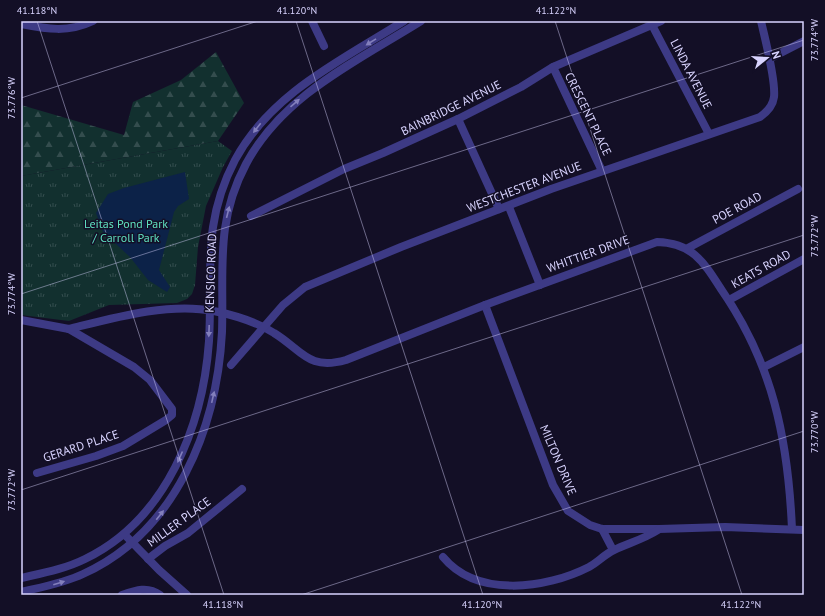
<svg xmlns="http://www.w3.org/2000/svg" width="825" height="616" viewBox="0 0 825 616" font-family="'PT Sans',sans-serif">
  <defs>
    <pattern id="forest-firs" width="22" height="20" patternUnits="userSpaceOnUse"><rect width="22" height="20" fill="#12302f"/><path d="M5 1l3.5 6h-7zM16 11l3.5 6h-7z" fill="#344d4e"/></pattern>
    <pattern id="park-tufts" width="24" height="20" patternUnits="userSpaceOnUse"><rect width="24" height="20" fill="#12302f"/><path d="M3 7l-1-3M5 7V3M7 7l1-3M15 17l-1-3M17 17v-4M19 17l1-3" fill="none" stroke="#344d4e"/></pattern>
  </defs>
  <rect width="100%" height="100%" fill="#130f26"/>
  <polygon fill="url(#forest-firs)" points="216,52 244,103 218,141 21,176 21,105 124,135 133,102 181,80"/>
  <polygon fill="url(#park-tufts)" points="218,141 232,151 223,167 206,206 198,247 195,285 192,294 187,299 177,303 109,305 69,321 21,315 21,176"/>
  <polygon fill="#0c2248" points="185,172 189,199 178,206 174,212 159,270 170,287 167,292 148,280 130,257 103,232 96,213 108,194 124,188"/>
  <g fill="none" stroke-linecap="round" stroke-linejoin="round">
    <g stroke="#3d3a85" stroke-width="8">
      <polyline points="312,21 324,46"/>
      <path d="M 21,24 C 47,29 68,33 93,21"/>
      <polyline points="652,25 709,134"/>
      <polyline points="769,59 804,41"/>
      <polyline points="553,67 602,171"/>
      <polyline points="458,119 499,209"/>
      <polyline points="509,207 540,285"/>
      <polyline points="251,216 344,169 383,153 458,119 521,87 553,67 661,21"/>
      <polyline points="688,248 798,189"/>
      <polyline points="729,300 804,259"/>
      <polyline points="485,305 553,485 568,511 590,525 602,529 659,529 725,527 804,530"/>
      <polyline points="21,320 69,329 134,367 150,380 172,409 172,415 166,420 123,446 96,456 37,473"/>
      <path d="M 69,329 C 113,318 168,302 214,311 C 233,315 257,322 274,333 C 302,350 308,371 346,360 L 485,305 L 657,242 C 692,243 703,261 721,289 C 773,364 788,439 792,529"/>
      <path d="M 231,365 L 283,305 L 305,287 L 401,247 L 551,189 L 760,117 C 767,112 773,105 774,97 C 776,80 765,39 761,21"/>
      <polyline points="764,367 804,347"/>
      <polyline points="602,529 613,550"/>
      <polyline points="124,534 159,570 187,595"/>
      <path d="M 443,557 C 477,598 546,589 589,567 C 598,562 605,554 614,550 C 629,543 644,539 658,530"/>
      <polyline points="148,559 165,546 188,533 242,489"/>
      <path d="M 21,578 C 43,573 65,569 85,559 C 166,520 203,426 209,341 C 213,273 201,225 235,160 C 271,93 342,60 404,21"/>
      <path d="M 21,592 C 42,587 64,583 83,574 C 176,532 217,428 222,332 C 224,270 215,222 246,164 C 283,95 357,61 421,21"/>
      <path d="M 122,595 C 136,590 148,586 160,595"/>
    </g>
  </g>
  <defs><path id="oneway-solid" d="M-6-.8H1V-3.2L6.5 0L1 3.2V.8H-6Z"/></defs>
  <g fill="#837fbc">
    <use href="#oneway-solid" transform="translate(371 42) rotate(148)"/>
    <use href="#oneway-solid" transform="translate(295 103) rotate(-41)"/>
    <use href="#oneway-solid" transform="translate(257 128) rotate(128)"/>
    <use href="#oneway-solid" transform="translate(228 212) rotate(-76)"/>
    <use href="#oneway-solid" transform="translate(209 331) rotate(92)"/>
    <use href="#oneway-solid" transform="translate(213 397) rotate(-77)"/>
    <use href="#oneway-solid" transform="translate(180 457) rotate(114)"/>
    <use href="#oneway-solid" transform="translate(160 515) rotate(-52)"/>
    <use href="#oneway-solid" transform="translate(59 583) rotate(-17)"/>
  </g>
  <path fill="none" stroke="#d9d4ff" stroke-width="1" stroke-opacity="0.45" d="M 37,21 L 224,595M 296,21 L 483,595M 555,21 L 742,595M 21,98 L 258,21M 21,294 L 804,40M 21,490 L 804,235M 301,595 L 804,431"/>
  <g text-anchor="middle" stroke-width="3" stroke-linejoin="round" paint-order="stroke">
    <g font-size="12" fill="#d9d4ff" stroke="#130f26">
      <text transform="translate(691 74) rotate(63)" y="4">LINDA AVENUE</text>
      <text transform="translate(451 108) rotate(-26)" y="4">BAINBRIDGE AVENUE</text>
      <text transform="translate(588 114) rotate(64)" y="4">CRESCENT PLACE</text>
      <text transform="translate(524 187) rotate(-21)" y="4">WESTCHESTER AVENUE</text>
      <text transform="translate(737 208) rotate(-28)" y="4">POE ROAD</text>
      <text transform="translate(588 254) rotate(-20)" y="4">WHITTIER DRIVE</text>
      <text transform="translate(761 269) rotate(-29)" y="4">KEATS ROAD</text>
      <text transform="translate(211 273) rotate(-88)" y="4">KENSICO ROAD</text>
      <text transform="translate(81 446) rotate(-18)" y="4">GERARD PLACE</text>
      <text transform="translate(558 460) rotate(67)" y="4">MILTON DRIVE</text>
      <text transform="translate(179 522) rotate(-36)" y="4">MILLER PLACE</text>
    </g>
    <g font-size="12" fill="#5fe0c0" stroke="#130f26">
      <text x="126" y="228">Leitas Pond Park<tspan x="126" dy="14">/ Carroll Park</tspan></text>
    </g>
  </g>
  <rect width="825" height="616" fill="none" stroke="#130f26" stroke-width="44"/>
  <g transform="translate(767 58) rotate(72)" stroke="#130f26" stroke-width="3" paint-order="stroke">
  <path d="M0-3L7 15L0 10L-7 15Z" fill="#d9d4ff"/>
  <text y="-6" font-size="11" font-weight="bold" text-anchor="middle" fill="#d9d4ff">N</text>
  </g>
  <rect x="22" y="22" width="781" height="572" fill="none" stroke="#d9d4ff" stroke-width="1.5"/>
  <g font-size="10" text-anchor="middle" fill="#d9d4ff">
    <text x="37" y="14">41.118°N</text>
    <text x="297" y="14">41.120°N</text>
    <text x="556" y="14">41.122°N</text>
    <text transform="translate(814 40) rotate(-90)" y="4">73.774°W</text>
    <text transform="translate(11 98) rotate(-90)" y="4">73.776°W</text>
    <text transform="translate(814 236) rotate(-90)" y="4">73.772°W</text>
    <text transform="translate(11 294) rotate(-90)" y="4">73.774°W</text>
    <text transform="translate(814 432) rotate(-90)" y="4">73.770°W</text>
    <text transform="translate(11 490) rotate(-90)" y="4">73.772°W</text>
    <text x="223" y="608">41.118°N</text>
    <text x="482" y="608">41.120°N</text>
    <text x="741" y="608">41.122°N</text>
  </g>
</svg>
